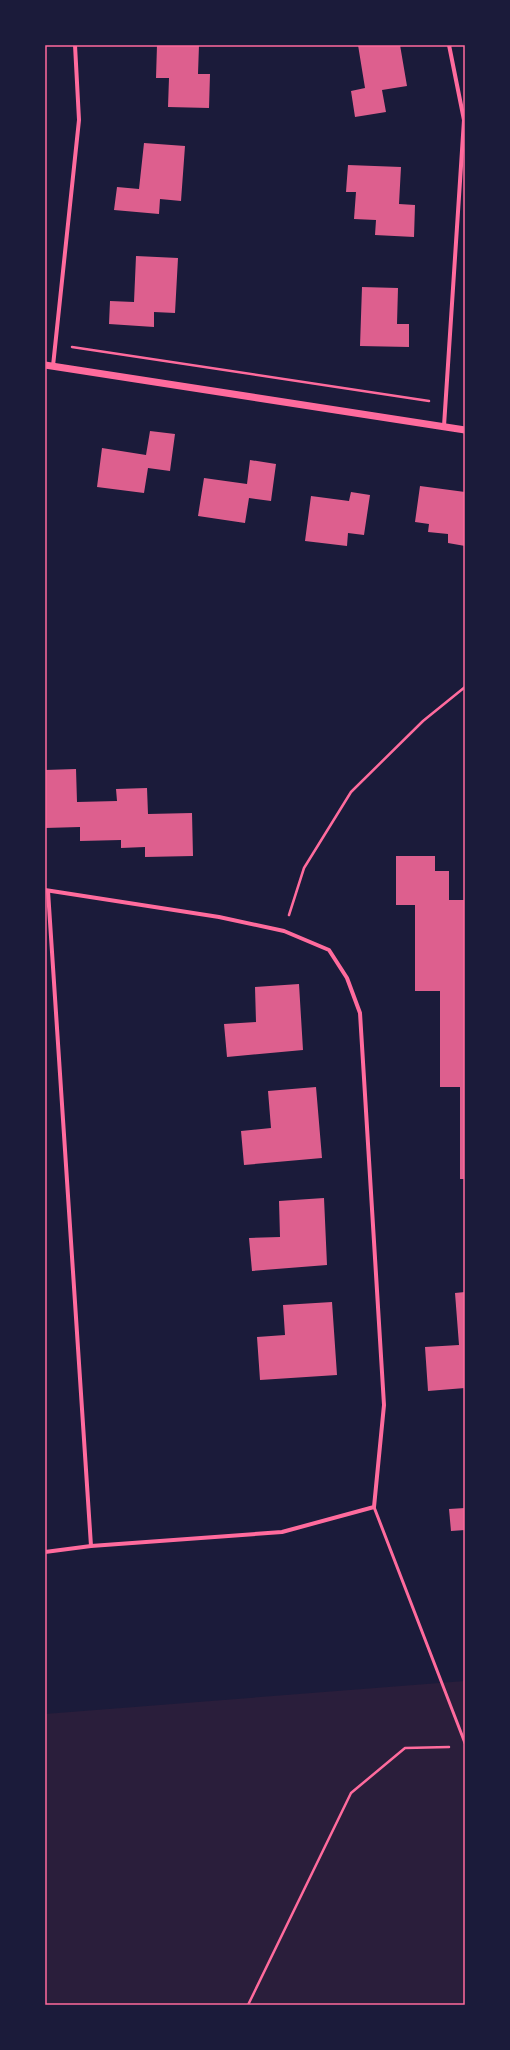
<svg xmlns="http://www.w3.org/2000/svg" width="510" height="2050" viewBox="0 0 510 2050" font-family="'IBM Plex Serif',serif">
  <rect width="100%" height="100%" fill="#1b1b3a"/>
  <polygon fill="#2a1e3b" points="465,1681 465,2005 45,2005 45,1714"/>
  <g fill="#dd5f8e">
    <polygon points="157,45 199,45 198,74 210,74 209,108 168,107 169,78 156,78"/>
    <polygon points="358,45 400,45 407,86 382,90 386,112 355,117 351,91 365,88"/>
    <polygon points="144,143 185,146 181,201 160,199 159,214 114,210 117,187 139,189"/>
    <polygon points="348,165 401,167 399,204 415,205 414,237 375,235 376,220 354,219 356,192 346,192"/>
    <polygon points="136,256 178,258 175,313 154,312 154,327 109,324 110,301 134,302"/>
    <polygon points="362,287 398,288 397,324 409,324 409,347 360,346"/>
    <polygon points="150,431 175,434 170,471 148,468 144,493 97,487 102,448 146,455"/>
    <polygon points="250,460 276,464 271,501 249,498 245,523 198,516 204,478 247,484"/>
    <polygon points="420,486 465,492 465,546 448,543 448,534 428,532 429,524 415,522"/>
    <polygon points="351,492 370,495 364,535 348,533 347,546 305,541 311,496 349,501"/>
    <polygon points="76,769 77,802 117,801 116,789 147,788 148,814 192,813 193,856 145,857 145,847 121,848 121,840 80,841 80,827 45,828 45,770"/>
    <polygon points="396,856 435,856 435,871 449,871 449,900 465,900 465,1179 460,1179 460,1087 440,1087 440,991 415,991 415,905 396,905"/>
    <polygon points="299,984 303,1050 227,1057 224,1024 256,1022 255,987"/>
    <polygon points="316,1087 322,1158 244,1165 241,1131 271,1128 268,1091"/>
    <polygon points="324,1198 327,1265 252,1271 249,1238 280,1237 279,1201"/>
    <polygon points="465,1292 465,1388 428,1391 425,1347 459,1345 455,1293"/>
    <polygon points="332,1302 337,1375 260,1380 257,1337 285,1335 283,1305"/>
    <polygon points="465,1508 465,1530 451,1531 449,1509"/>
  </g>
  <g fill="none" stroke-linecap="round" stroke-linejoin="round">
    <g stroke="#ff6b9d" stroke-width="2.5">
      <polyline points="72,347 429,401"/>
      <polyline points="289,915 304,868 351,792 423,721 465,687"/>
      <polyline points="248,2005 351,1793 405,1748 449,1747"/>
    </g>
    <polyline stroke="#ff6b9d" stroke-width="3" points="374,1507 465,1743"/>
    <g stroke="#ff6b9d" stroke-width="4">
      <polyline points="53,366 79,120 75,45"/>
      <polyline points="444,426 464,120 449,45"/>
      <polyline points="45,890 219,917 284,931 329,950 347,978 360,1013 384,1405 374,1507 282,1532 91,1546 45,1552"/>
      <polyline points="48,891 91,1546"/>
    </g>
    <polyline stroke="#ff6b9d" stroke-width="7" points="45,365 465,430"/>
  </g>
  <rect width="510" height="2050" fill="none" stroke="#1b1b3a" stroke-width="92"/>
  <rect x="46" y="46" width="418" height="1958" fill="none" stroke="#ff6b9d" stroke-width="1.5"/>
</svg>
